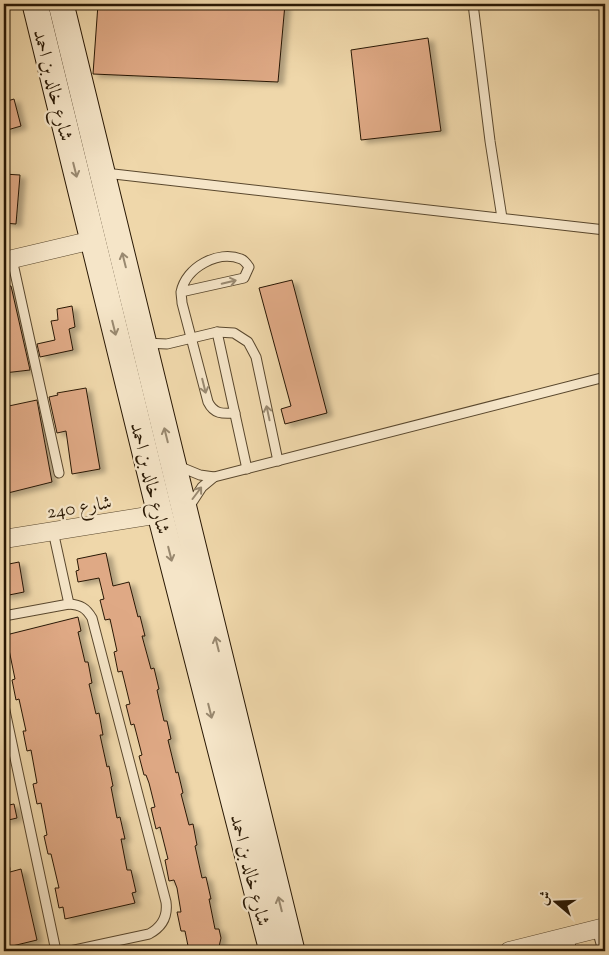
<svg xmlns="http://www.w3.org/2000/svg" width="609" height="955" viewBox="0 0 609 955" font-family="'Sorts Mill Goudy',Amiri,serif">
  <defs>
    <filter id="shadow"><feDropShadow dx="5.5" dy="3" stdDeviation="2.5" flood-color="#0004"/></filter>
  </defs>
  <rect width="100%" height="100%" fill="#efd7aa"/>
  <filter id="stains"><feTurbulence type="fractalNoise" baseFrequency=".004" numOctaves="4"/><feColorMatrix values="0 0 0 0 .2 0 0 0 0 .09 0 0 0 0 .02 0 0 0 .5 -.17"/></filter>
  <radialGradient id="worn" r=".72"><stop offset=".6" stop-color="#630" stop-opacity="0"/><stop offset="1" stop-color="#630" stop-opacity=".3"/></radialGradient>
  <g fill="#dfa985" stroke="#291804" filter="url(#shadow)">
    <polygon points="98,4 285,4 278,82 93,74"/>
    <polygon points="428,38 441,131 361,140 351,50"/>
    <polygon points="14,99 21,126 4,131 4,102"/>
    <polygon points="4,174 20,175 16,224 4,223"/>
    <polygon points="292,280 327,413 285,424 281,409 291,406 259,288"/>
    <polygon points="4,286 11,286 30,370 4,373"/>
    <polygon points="72,306 75,327 69,329 73,350 40,357 37,344 55,340 51,321 58,320 57,309"/>
    <polygon points="86,388 100,469 72,474 66,431 57,433 49,397 58,395 57,393"/>
    <polygon points="37,400 52,482 4,494 4,407"/>
    <polygon points="106,553 113,586 129,582 138,617 140,616 145,636 142,636 151,669 154,668 159,689 157,690 164,721 167,721 171,739 168,740 176,773 178,772 183,793 181,794 189,825 193,824 197,845 195,846 202,878 206,877 211,899 209,899 215,929 219,929 221,938 218,951 189,951 185,931 181,931 177,912 181,912 177,888 174,880 169,881 165,860 168,859 160,827 156,829 151,808 155,807 149,783 146,775 144,775 139,756 142,755 134,724 131,725 126,705 130,704 122,671 118,672 114,652 117,651 110,619 105,620 100,600 104,599 99,578 78,582 76,571 79,570 77,559"/>
    <polygon points="19,562 24,592 4,596 4,565"/>
    <polygon points="78,617 81,631 78,632 85,662 88,662 92,683 89,684 96,714 99,713 103,735 100,735 107,767 109,766 113,786 111,787 117,818 120,817 125,839 121,839 127,870 131,870 136,892 132,893 135,903 65,919 63,907 59,908 55,888 59,888 51,854 48,854 44,836 47,835 41,803 37,804 33,784 37,783 31,750 27,751 23,731 26,731 19,699 16,700 12,680 15,679 6,635"/>
    <polygon points="14,804 17,818 4,821 4,806"/>
    <polygon points="21,869 37,940 4,948 4,876 10,872"/>
  </g>
  <g fill="none" stroke-linecap="round" stroke-linejoin="round">
    <defs>
      <g id="lane">
        <polyline points="473,4 490,141 502,218"/>
        <polyline points="105,173 605,230"/>
        <polyline points="12,259 59,473"/>
        <path d="M 181,292 L 244,278 L 249,267 C 247,264 244,260 241,259 C 218,250 186,267 181,292 C 181,295 182,300 182,303 L 208,402 C 214,414 222,414 235,413"/>
        <polyline points="217,332 247,469"/>
        <polyline points="145,343 167,344 217,332 234,333 248,342 256,357 278,461"/>
        <polyline points="178,466 200,475 214,477 605,377"/>
        <polyline points="189,507 202,487 214,477"/>
        <polyline points="53,531 69,604"/>
        <path d="M 4,616 L 69,604 C 81,605 86,608 92,618 L 166,902 C 168,917 162,927 149,934 L 70,951"/>
        <polyline points="4,706 56,951"/>
        <polyline points="4,870 5,869"/>
        <polyline points="597,929 603,951"/>
        <polyline points="568,936 572,951"/>
      </g>
      <g id="street">
        <polyline points="4,261 93,240"/>
        <polyline points="4,539 160,514"/>
        <polyline points="509,951 605,927"/>
      </g>
      <g id="secondary">
        <polyline points="35,4 160,514 272,951"/>
        <polyline points="61,4 292,951"/>
      </g>
    </defs>
    <use href="#lane" stroke="#5a482e" stroke-width="11"/>
    <use href="#street" stroke="#5a482e" stroke-width="19"/>
    <use href="#secondary" stroke="#291804" stroke-width="27"/>
    <use href="#lane" stroke="#f5e5c8" stroke-width="9"/>
    <use href="#street" stroke="#f5e5c8" stroke-width="18"/>
    <use href="#secondary" stroke="#f5e5c8" stroke-width="25"/>
  </g>
  <defs><path id="oneway-shaft" d="M-6 0H5M1.5-3L5.5 0L1.5 3" fill="none" stroke-width="1.6" stroke-linecap="round" stroke-linejoin="round" transform="scale(1.25)"/></defs>
  <g stroke="#998970">
    <use href="#oneway-shaft" transform="translate(75 170) rotate(76)"/>
    <use href="#oneway-shaft" transform="translate(124 260) rotate(-104)"/>
    <use href="#oneway-shaft" transform="translate(229 282) rotate(-13)"/>
    <use href="#oneway-shaft" transform="translate(114 328) rotate(76)"/>
    <use href="#oneway-shaft" transform="translate(204 386) rotate(76)"/>
    <use href="#oneway-shaft" transform="translate(268 413) rotate(-102)"/>
    <use href="#oneway-shaft" transform="translate(166 435) rotate(-104)"/>
    <use href="#oneway-shaft" transform="translate(197 493) rotate(-53)"/>
    <use href="#oneway-shaft" transform="translate(170 554) rotate(76)"/>
    <use href="#oneway-shaft" transform="translate(217 644) rotate(-104)"/>
    <use href="#oneway-shaft" transform="translate(210 711) rotate(76)"/>
    <use href="#oneway-shaft" transform="translate(280 904) rotate(-104)"/>
  </g>
  <g text-anchor="middle" stroke-width="4.5" stroke-linejoin="round" paint-order="stroke">
    <g font-size="19" fill="#291804" stroke="#f5e5c8">
      <text transform="translate(54 85) rotate(76)" y="7">شارع خالد بن احمد</text>
      <text transform="translate(151 478) rotate(76)" y="7">شارع خالد بن احمد</text>
      <text transform="translate(79 506) rotate(-9)" y="7">شارع 240</text>
      <text transform="translate(251 870) rotate(76)" y="7">شارع خالد بن احمد</text>
    </g>
  </g>
  <rect width="609" height="955" fill="none" stroke="#efd7aa" stroke-width="20"/>
  <rect x="5" y="5" width="599" height="945" fill="none" stroke="#291804" stroke-width="2.5"/>
  <rect x="10" y="10" width="589" height="935" fill="none" stroke="#291804"/>
  <g transform="translate(556 902) rotate(289)" stroke="#f5e5c8" stroke-width="4" paint-order="stroke">
  <path d="M0-4L9 19L0 12L-9 19Z" fill="#291804"/>
  <text y="-8" font-size="14" font-weight="bold" text-anchor="middle" fill="#291804">ش</text>
  </g>
  <rect width="100%" height="100%" filter="url(#stains)"/>
  <rect width="100%" height="100%" fill="url(#worn)"/>
</svg>
